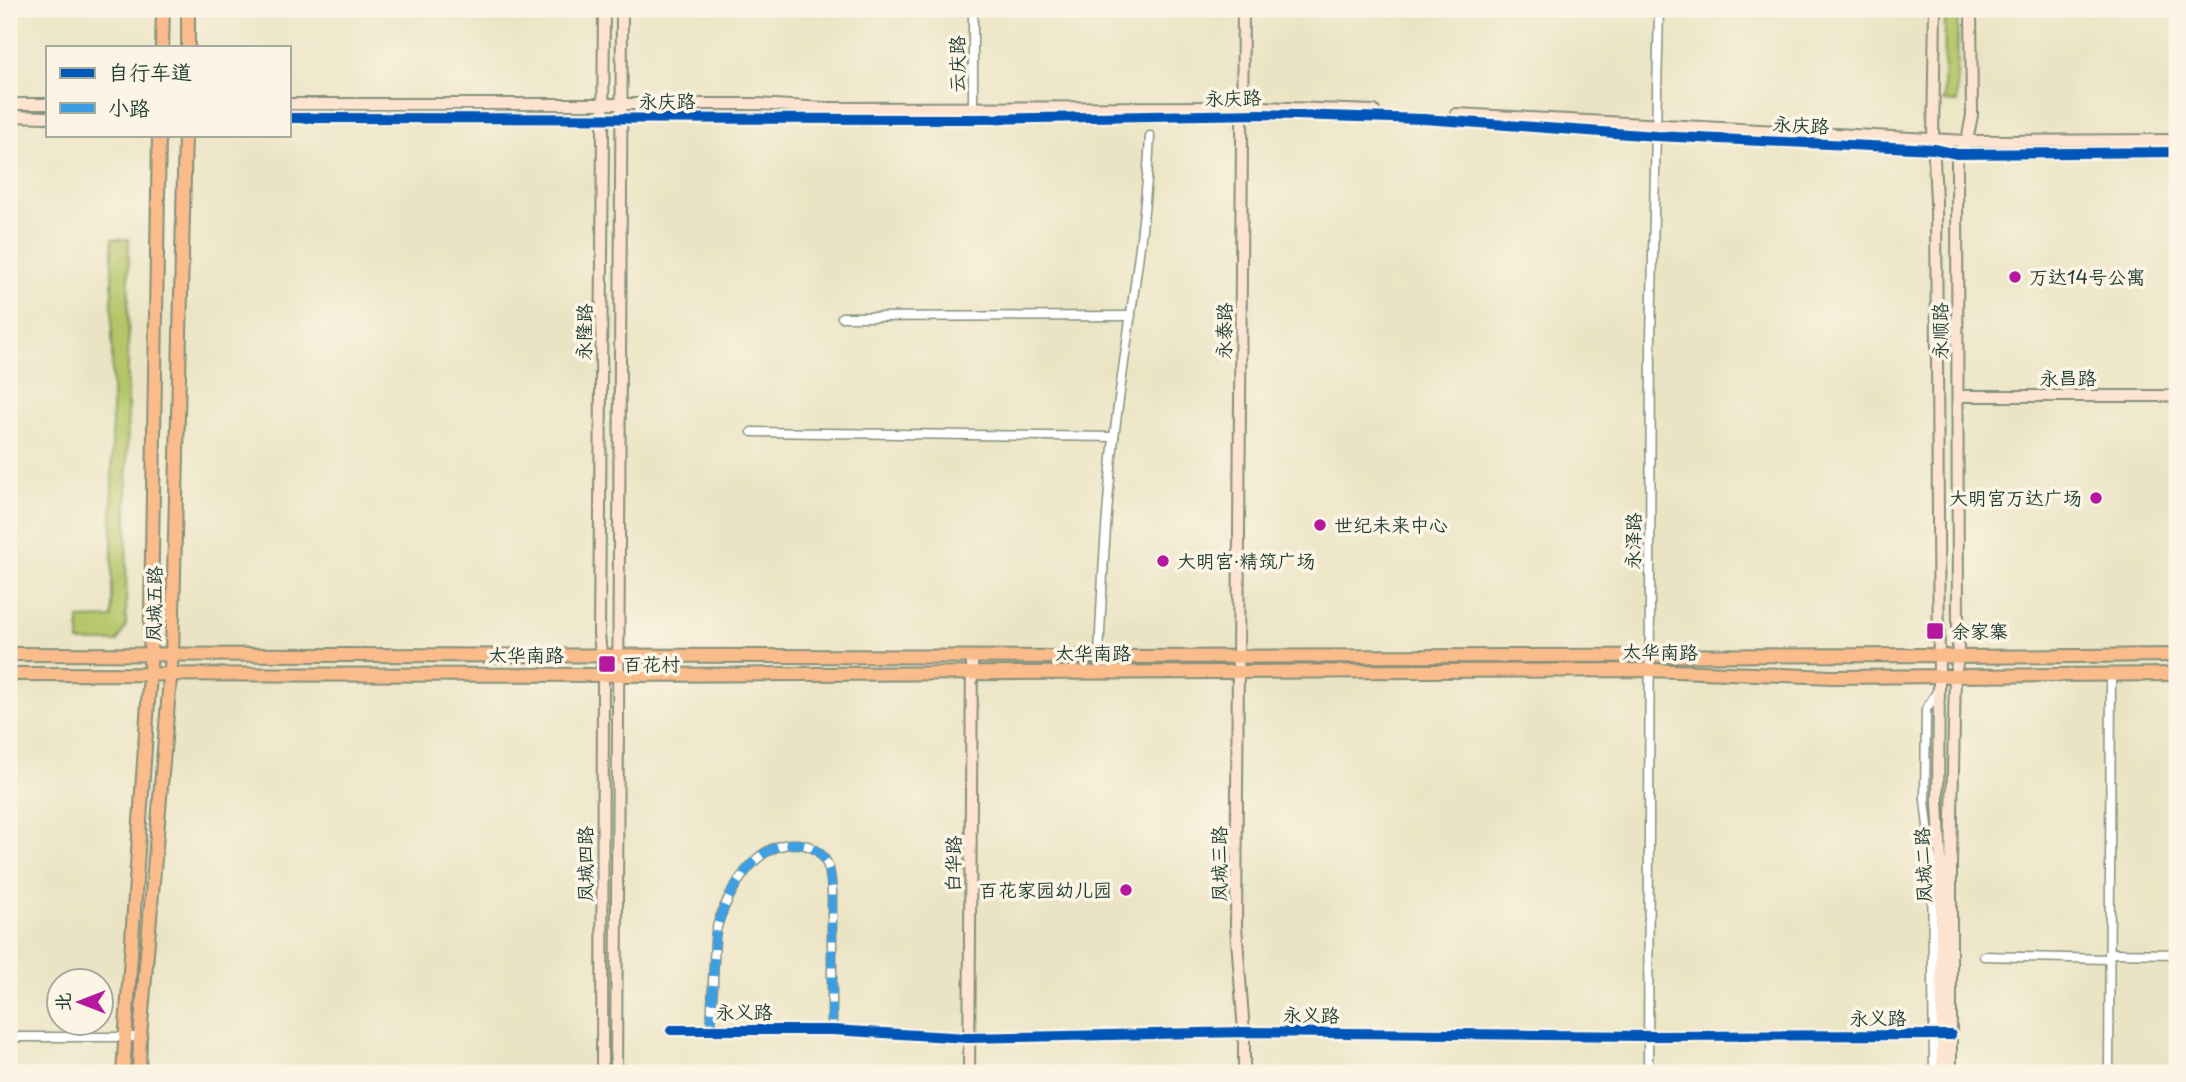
<svg xmlns="http://www.w3.org/2000/svg" width="2186" height="1082" viewBox="0 0 2186 1082" font-family="'Playpen Sans','LXGW WenKai TC',sans-serif">
  <rect width="100%" height="100%" fill="#fcf5e5"/>
  <filter id="ink" filterUnits="userSpaceOnUse"><feTurbulence type="fractalNoise" baseFrequency=".0143" numOctaves="2"/><feDisplacementMap in="SourceGraphic" scale="14" xChannelSelector="R" yChannelSelector="G"/><feConvolveMatrix kernelMatrix="1 2 1 2 8 2 1 2 1" color-interpolation-filters="sRGB"/></filter>
  <filter id="wash" filterUnits="userSpaceOnUse"><feTurbulence type="fractalNoise" baseFrequency=".00686" numOctaves="4" result="noise"/><feDisplacementMap in="SourceGraphic" scale="28" xChannelSelector="R" yChannelSelector="G"/><feGaussianBlur stdDeviation="1.57" result="paint"/><feColorMatrix in="noise" values="0 0 0 0 0 0 0 0 0 0 0 0 0 0 0 0 0 1.4 0 .05"/><feComposite in="paint" operator="in"/></filter>
  <g filter="url(#wash)">
    <rect width="100%" height="100%" fill="#ebe4c4"/>
    <g fill="#b5c669" stroke="#6a824e" stroke-width="2">
      <polygon points="1945,9 1958,9 1957,103 1944,102"/>
      <polygon points="112,239 129,239 126,626 117,642 79,642 79,619 112,618"/>
    </g>
  </g>
  <g filter="url(#ink)">
    <g fill="none" stroke-linecap="round" stroke-linejoin="round">
      <defs>
        <g id="street">
          <polyline points="973,9 973,111"/>
          <polyline points="842,317 1131,316"/>
          <polyline points="752,432 1114,437"/>
          <path d="M 1099,657 C 1102,583 1106,511 1114,438 C 1126,337 1145,237 1150,136"/>
          <polyline points="2109,953 2177,954"/>
          <polyline points="1984,956 2109,959"/>
          <path d="M 711,1030 C 712,1006 713,983 714,960 C 715,949 714,937 717,927 C 724,903 739,875 758,858 C 781,838 819,837 829,869 C 831,876 831,884 832,891 L 832,1030"/>
          <polyline points="9,1037 140,1037"/>
          <polyline points="1648,1073 1651,337 1659,9"/>
          <polyline points="1934,1073 1932,862 1925,800 1926,710 1939,688"/>
          <polyline points="2109,1073 2111,674"/>
        </g>
        <g id="secondary">
          <polyline points="1243,9 1236,926 1244,1032 1244,1073"/>
          <polyline points="1935,9 1933,139 1936,201 1939,676 1938,802 1941,863 1942,1073"/>
          <polyline points="9,104 47,104"/>
          <polyline points="289,104 757,104 825,108 1261,107 1374,111"/>
          <polyline points="1456,114 1967,141 2177,140"/>
          <polyline points="9,116 47,117"/>
          <polyline points="289,118 977,119 1261,114 1424,119 1656,136 1934,149 1957,154 2177,152"/>
          <polyline points="1958,396 2177,396"/>
          <polyline points="671,1030 832,1030 968,1038 1244,1032 1648,1036 1951,1035"/>
          <polyline points="602,1073 603,674 599,634 604,9"/>
          <polyline points="616,1073 622,9"/>
          <polyline points="969,1073 972,656"/>
          <polyline points="1951,1073 1951,863 1955,676 1958,657 1957,154 1967,141 1972,115 1971,9"/>
        </g>
        <g id="primary">
          <polyline points="162,47 163,9"/>
          <polyline points="188,47 188,9"/>
          <polyline points="9,654 1099,657 1926,655 1958,657 2177,655"/>
          <polyline points="9,674 617,675 1648,670 1833,677 2177,674"/>
          <polyline points="123,1073 150,673 159,135"/>
          <polyline points="139,1073 140,1037 172,655 185,135"/>
        </g>
      </defs>
      <use href="#street" stroke="#85907c" stroke-width="11"/>
      <use href="#secondary" stroke="#85907c" stroke-width="14"/>
      <use href="#primary" stroke="#85907c" stroke-width="16"/>
      <use href="#street" stroke="#fff" stroke-width="8"/>
      <use href="#secondary" stroke="#fde4d1" stroke-width="10"/>
      <use href="#primary" stroke="#fabc8b" stroke-width="12"/>
      <path stroke="#3c9ee2" stroke-width="9" stroke-dasharray="18 9" stroke-linecap="butt" d="M 711,1030 C 712,1006 713,983 714,960 C 715,949 714,937 717,927 C 724,903 739,875 758,858 C 781,838 819,837 829,869 C 831,876 831,884 832,891 L 832,1030"/>
      <defs>
        <g id="cycleway">
          <polyline points="289,118 977,119 1261,114 1424,119 1656,136 1934,149 1957,154 2177,152"/>
          <polyline points="671,1030 832,1030 968,1038 1244,1032 1648,1036 1951,1035"/>
        </g>
      </defs>
      <use href="#cycleway" stroke="#fcf5e5" stroke-width="15"/>
      <use href="#cycleway" stroke="#0057b8" stroke-width="10"/>
    </g>
  </g>
  <g fill="#b5179e" stroke="#fcf5e5" stroke-width="2.5">
    <circle cx="2015" cy="277" r="7"/>
    <circle cx="2096" cy="498" r="7"/>
    <circle cx="1320" cy="525" r="7"/>
    <circle cx="1163" cy="561" r="7"/>
    <rect x="1926" y="622" width="18" height="18" rx="3.5"/>
    <rect x="598" y="655" width="18" height="18" rx="3.5"/>
    <circle cx="1126" cy="890" r="7"/>
  </g>
  <g text-anchor="middle" stroke-width="7" stroke-linejoin="round" paint-order="stroke">
    <g font-size="19" fill="#1f3d34" stroke="#fcf5e5">
      <text transform="translate(957 64) rotate(-90)" y="7">云庆路</text>
      <text transform="translate(1233 98) rotate(-1)" y="7">永庆路</text>
      <text x="667" y="108">永庆路</text>
      <text transform="translate(1801 125) rotate(3)" y="7">永庆路</text>
      <text transform="translate(1224 331) rotate(-89)" y="7">永泰路</text>
      <text transform="translate(1940 331) rotate(-90)" y="7">永顺路</text>
      <text transform="translate(584 332) rotate(-89)" y="7">永隆路</text>
      <text x="2068" y="385">永昌路</text>
      <text transform="translate(1633 541) rotate(-89)" y="7">永泽路</text>
      <text transform="translate(154 604) rotate(-89)" y="7">凤城五路</text>
      <text transform="translate(1660 652) rotate(1)" y="7">太华南路</text>
      <text x="1093" y="660">太华南路</text>
      <text x="526" y="662">太华南路</text>
      <text transform="translate(585 864) rotate(-90)" y="7">凤城四路</text>
      <text transform="translate(953 864) rotate(-89)" y="7">白华路</text>
      <text transform="translate(1219 864) rotate(-90)" y="7">凤城三路</text>
      <text transform="translate(1923 865) rotate(-92)" y="7">凤城二路</text>
      <text x="744" y="1019">永义路</text>
      <text transform="translate(1311 1015) rotate(1)" y="7">永义路</text>
      <text x="1878" y="1025">永义路</text>
    </g>
    <g font-size="19" fill="#1f3d34" stroke="#fcf5e5" text-anchor="start">
      <text x="2029" y="284">万达14号公寓</text>
      <text x="2082" y="505" text-anchor="end">大明宫万达广场</text>
      <text x="1334" y="532">世纪未来中心</text>
      <text x="1177" y="568">大明宫·精筑广场</text>
      <text x="1951" y="638">余家寨</text>
      <text x="623" y="671">百花村</text>
      <text x="1112" y="897" text-anchor="end">百花家园幼儿园</text>
    </g>
  </g>
  <rect width="2186" height="1082" fill="none" stroke="#fcf5e5" stroke-width="35"/>
  <rect x="46" y="46" width="245" height="91" fill="#fcf5e5" stroke="#a4ab9e" stroke-width="2"/>
  <rect x="60" y="68" width="35" height="10" fill="#0057b8" stroke="#a4ab9e" stroke-width="2"/>
  <text x="108" y="80" font-size="21" fill="#1f3d34">自行车道</text>
  <rect x="60" y="103" width="35" height="10" fill="#3c9ee2" stroke="#a4ab9e" stroke-width="2"/>
  <text x="108" y="116" font-size="21" fill="#1f3d34">小路</text>
  <g transform="translate(80 1002) rotate(270)"><circle r="33" fill="#fcf5e5" stroke="#a4ab9e" stroke-width="2"/>
  <path d="M0-5L12 26L0 18L-12 26Z" fill="#b5179e"/>
  <text y="-10" font-size="19" font-weight="bold" text-anchor="middle" fill="#1f3d34">北</text>
  </g>
</svg>
